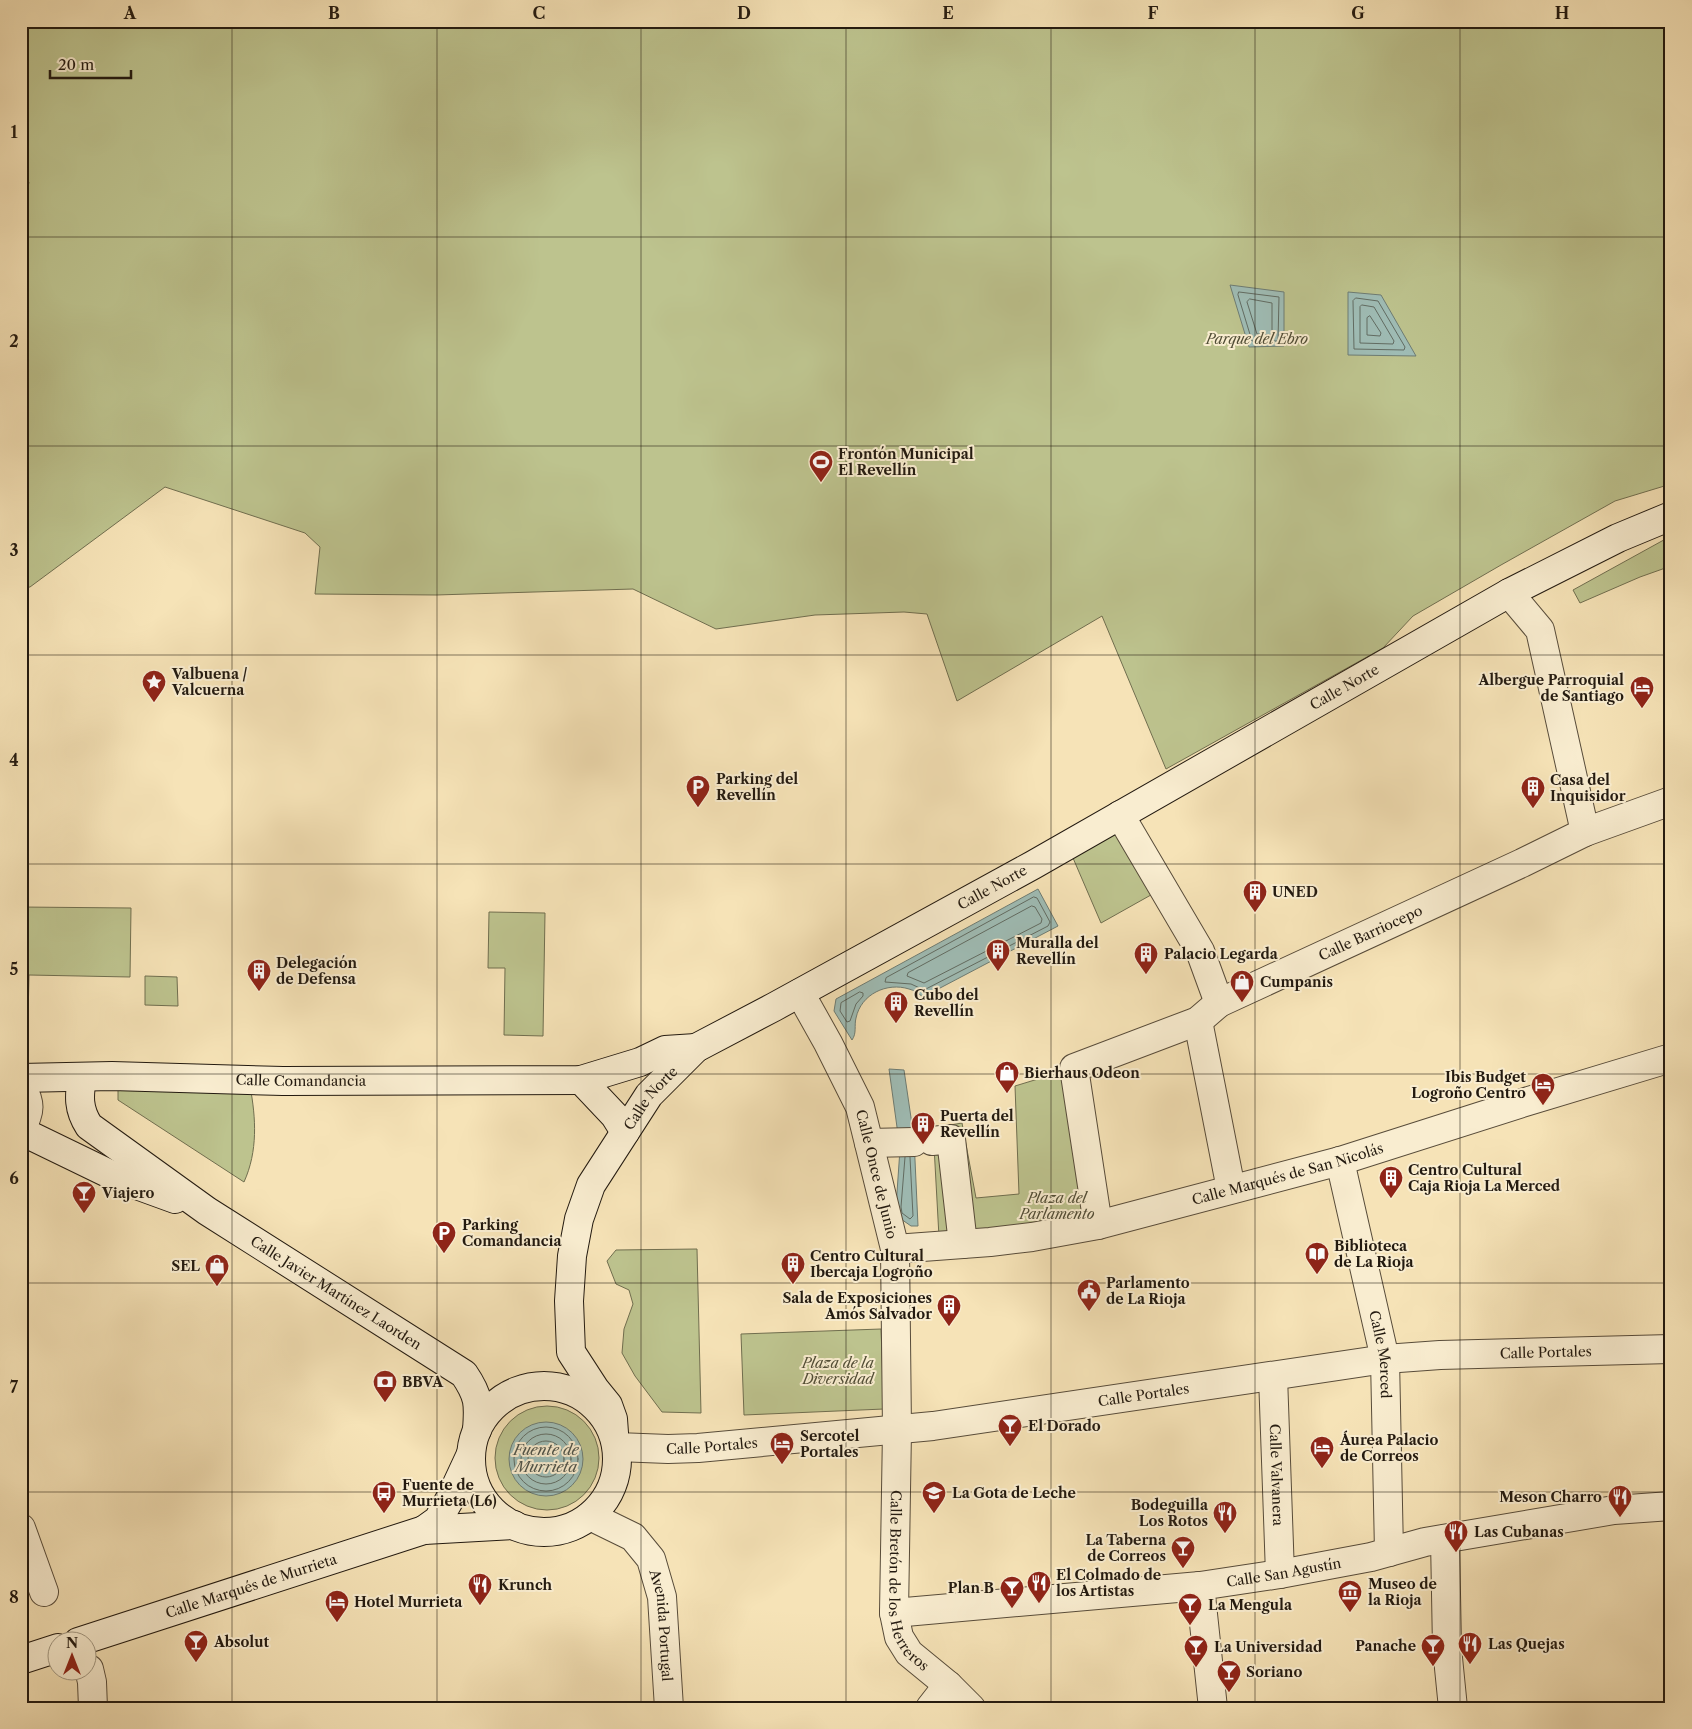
<svg xmlns="http://www.w3.org/2000/svg" width="1692" height="1729" viewBox="0 0 1692 1729" font-family="'Libre Caslon Text',serif">
  <rect width="100%" height="100%" fill="#f6e3b7"/>
  <filter id="stains"><feTurbulence type="fractalNoise" baseFrequency=".004" numOctaves="4"/><feColorMatrix values="0 0 0 0 .2 0 0 0 0 .09 0 0 0 0 .02 0 0 0 .5 -.17"/></filter>
  <radialGradient id="worn" r=".72"><stop offset=".6" stop-color="#630" stop-opacity="0"/><stop offset="1" stop-color="#630" stop-opacity=".3"/></radialGradient>
  <g fill="#bdc38e" stroke="#706e4f">
    <polygon points="21,21 1671,21 1671,484 1615,501 1501,565 1413,616 1383,648 1166,769 1102,616 957,701 927,614 904,612 815,615 716,629 633,589 436,595 315,594 320,547 305,533 165,487 30,587 21,588 21,224 29,182 21,179"/>
    <polygon points="1671,536 1671,566 1640,577 1580,603 1573,590"/>
    <polygon points="1118,831 1158,891 1101,923 1073,858"/>
    <polygon points="21,907 131,908 130,977 29,975 28,1019 21,1019"/>
    <polygon points="489,912 545,913 543,1036 504,1035 505,968 488,968"/>
    <polygon points="145,976 177,977 178,1006 145,1005"/>
    <polygon points="1074,1068 1100,1239 1034,1248 940,1255 933,1128 962,1123 976,1198 1019,1194 1015,1086"/>
    <path d="M 118,1084 L 250,1086 C 256,1118 258,1151 244,1182 L 118,1100 Z"/>
    <polygon points="697,1249 701,1413 662,1412 635,1376 622,1353 624,1329 633,1304 629,1290 616,1284 607,1261 616,1250"/>
    <polygon points="881,1329 884,1409 744,1415 741,1334"/>
    <circle cx="547" cy="1458" r="52"/>
  </g>
  <g fill="#9fbdb6" stroke="#6d7c74">
    <polygon points="1230,285 1284,292 1284,346 1249,347"/>
    <polygon points="1348,292 1381,295 1416,356 1348,355"/>
    <path d="M 1038,889 L 1058,926 L 923,997 C 919,994 914,990 909,989 C 887,982 861,994 856,1018 C 854,1026 857,1033 852,1040 L 834,1011 L 836,999 Z"/>
    <polygon points="889,1069 904,1070 914,1138 918,1226 911,1226 901,1219 896,1207 900,1149"/>
    <circle cx="546" cy="1459" r="37"/>
  </g>
  <g fill="none" stroke-linecap="round" stroke-linejoin="round">
    <g stroke="#616c63" stroke-width="1">
      <polygon points="1239,292 1279,297 1278,341 1252,341 1238,295"/>
      <polygon points="1356,298 1378,301 1405,347 1404,350 1354,349 1353,301"/>
      <polygon points="1250,299 1272,303 1272,335 1257,334 1247,302"/>
      <polygon points="1362,305 1374,307 1394,341 1393,344 1360,343 1360,307"/>
      <polygon points="1370,316 1381,333 1380,336 1367,335 1367,318"/>
      <polygon points="1034,897 1037,898 1050,922 1048,926 924,990 911,984 885,982 886,978"/>
      <polygon points="1032,906 1035,907 1042,919 1041,923 924,983 907,976 908,973"/>
      <polygon points="860,992 863,993 863,996 856,1004 850,1021 847,1022 840,1011 841,1003"/>
      <polyline points="905,1157 901,1207 902,1213 910,1219 913,1216 910,1157"/>
      <circle cx="546" cy="1459" r="32"/>
      <circle cx="546" cy="1459" r="25"/>
      <circle cx="546" cy="1459" r="18"/>
    </g>
    <defs>
      <g id="street">
        <polyline points="1509,593 1540,630 1585,832"/>
        <polyline points="1120,815 1200,951 1219,1003"/>
        <path id="s1" d="M 800,993 L 828,1043 L 860,1107 L 895,1249 L 897,1430 L 894,1613 L 899,1637 L 909,1653 L 948,1685 L 971,1708"/>
        <polyline points="1198,1021 1231,1189"/>
        <path d="M 21,1084 C 32,1106 30,1109 21,1131"/>
        <polyline points="932,1141 951,1139 963,1244"/>
        <polyline points="869,1143 914,1142"/>
        <path id="s2" d="M 1340,1161 L 1385,1359 L 1389,1552"/>
        <path id="s3" d="M 1098,1225 L 1074,1068 L 1198,1021 L 1219,1003 L 1522,863 L 1585,832 L 1671,801"/>
        <path id="s4" d="M 895,1249 L 990,1242 L 1032,1237 L 1098,1225 L 1340,1161 L 1522,1103 L 1671,1058"/>
        <path id="s5" d="M 1273,1376 L 1280,1574"/>
        <path id="s6" d="M 617,1447 L 668,1449 L 698,1448 L 933,1426 L 1385,1359 L 1440,1355 L 1671,1349"/>
        <path id="s7" d="M 590,1516 L 633,1537 L 651,1559 L 662,1597 L 669,1708"/>
        <polyline points="21,1528 44,1592"/>
        <polyline points="1445,1539 1447,1648 1453,1708"/>
        <polyline points="1200,1586 1213,1708"/>
        <path id="s8" d="M 894,1613 L 1200,1586 L 1280,1574 L 1371,1557 L 1425,1542 L 1614,1510 L 1671,1506"/>
        <polyline points="89,1669 92,1682 93,1708"/>
        <polyline points="930,1708 948,1685"/>
      </g>
      <g id="secondary">
        <path id="s9" d="M 82,1077 C 79,1096 78,1109 89,1126 L 207,1211 L 464,1374 C 479,1396 479,1404 477,1430"/>
        <path id="s10" d="M 21,1078 L 112,1076 L 283,1081 L 581,1080 L 640,1062 L 665,1050 L 696,1048"/>
        <polyline points="581,1080 615,1116 625,1132"/>
        <polyline points="21,1131 120,1179 175,1199"/>
        <circle cx="544" cy="1459" r="73"/>
        <path id="s11" d="M 614,1433 L 613,1419 L 608,1405 L 595,1389 L 571,1352 L 569,1301 L 572,1256 L 579,1219 L 591,1185 L 649,1095 L 696,1048 L 774,1007 L 1033,865 L 1509,593 L 1618,538 L 1671,516"/>
        <polyline points="424,1530 438,1520 451,1497 471,1454"/>
        <path id="s12" d="M 78,1642 L 424,1530 L 514,1525"/>
        <polyline points="21,1660 58,1648"/>
      </g>
    </defs>
    <use href="#street" stroke="#584c3a" stroke-width="30"/>
    <use href="#secondary" stroke="#231a10" stroke-width="30"/>
    <use href="#street" stroke="#f9edd0" stroke-width="28"/>
    <use href="#secondary" stroke="#f9edd0" stroke-width="28"/>
  </g>
  <path fill="none" stroke="#231a10" stroke-width="1" stroke-opacity="0.55" d="M 232,21 L 232,1708M 437,21 L 437,1708M 641,21 L 641,1708M 846,21 L 846,1708M 1051,21 L 1051,1708M 1255,21 L 1255,1708M 1460,21 L 1460,1708M 21,237 L 1671,237M 21,446 L 1671,446M 21,655 L 1671,655M 21,864 L 1671,864M 21,1074 L 1671,1074M 21,1283 L 1671,1283M 21,1492 L 1671,1492"/>
  <defs>
    <symbol id="stadium-pin" viewBox="-11 -11 22 30"><path d="M0 17L-7.5 6A9.5 9.5 0 1 1 7.5 6Z" fill="#8f2418" stroke="#f9edd0"/><path d="M0-5a6.5 5 0 1 0 0 10a6.5 5 0 1 0 0-10ZM-3.5-1.8h7v3.6h-7Z" fill="#fff"/></symbol>
    <symbol id="sight-pin" viewBox="-11 -11 22 30"><path d="M0 17L-7.5 6A9.5 9.5 0 1 1 7.5 6Z" fill="#8f2418" stroke="#f9edd0"/><path d="M0-6L1.8-2.2L6-1.7L2.9 1.2L3.7 5.4L0 3.3L-3.7 5.4L-2.9 1.2L-6-1.7L-1.8-2.2Z" fill="#fff"/></symbol>
    <symbol id="hotel-pin" viewBox="-11 -11 22 30"><path d="M0 17L-7.5 6A9.5 9.5 0 1 1 7.5 6Z" fill="#8f2418" stroke="#f9edd0"/><path d="M-6-4.5h1.5V1H6V5H4.5V3h-9V5H-6ZM-4 0a1.8 1.8 0 1 1 3.6 0ZM.5 0V-2.5h3Q6-2.5 6 0Z" fill="#fff"/></symbol>
    <symbol id="parking-pin" viewBox="-11 -11 22 30"><path d="M0 17L-7.5 6A9.5 9.5 0 1 1 7.5 6Z" fill="#8f2418" stroke="#f9edd0"/><path d="M-3.5-5.5H1a3.5 3.5 0 0 1 0 7H-1V5.5H-3.5ZM-1-3.4V-.6H.8a1.4 1.4 0 0 0 0-2.8Z" fill="#fff"/></symbol>
    <symbol id="building-pin" viewBox="-11 -11 22 30"><path d="M0 17L-7.5 6A9.5 9.5 0 1 1 7.5 6Z" fill="#8f2418" stroke="#f9edd0"/><path d="M-4-6H4V6H1V3H-1V6H-4ZM-2.5-4.3h1.7v1.8h-1.7ZM.8-4.3h1.7v1.8H.8ZM-2.5-1h1.7V.8h-1.7ZM.8-1h1.7V.8H.8Z" fill="#fff"/></symbol>
    <symbol id="shop-pin" viewBox="-11 -11 22 30"><path d="M0 17L-7.5 6A9.5 9.5 0 1 1 7.5 6Z" fill="#8f2418" stroke="#f9edd0"/><path d="M-5-2.5h2.3a2.7 3.5 0 0 1 5.4 0H5L5.5 6h-11ZM-1.5-2.5h3a1.5 2.3 0 0 0-3 0Z" fill="#fff"/></symbol>
    <symbol id="bar-pin" viewBox="-11 -11 22 30"><path d="M0 17L-7.5 6A9.5 9.5 0 1 1 7.5 6Z" fill="#8f2418" stroke="#f9edd0"/><path d="M-6-5H6L.8 .8V4.5H3.5V6h-7V4.5H-.8V.8Z" fill="#fff"/></symbol>
    <symbol id="library-pin" viewBox="-11 -11 22 30"><path d="M0 17L-7.5 6A9.5 9.5 0 1 1 7.5 6Z" fill="#8f2418" stroke="#f9edd0"/><path d="M-6-4Q-3-5.5-.7-3.5V5Q-3 3-6 4ZM6-4Q3-5.5 .7-3.5V5Q3 3 6 4Z" fill="#fff"/></symbol>
    <symbol id="civic-pin" viewBox="-11 -11 22 30"><path d="M0 17L-7.5 6A9.5 9.5 0 1 1 7.5 6Z" fill="#8f2418" stroke="#f9edd0"/><path d="M-.6-6.5H3V-4.5H.6V-3L4-1V1h2V6H-6V1h2V-1L-.6-3ZM-1.2 2.5V6h2.4V2.5Z" fill="#fff"/></symbol>
    <symbol id="bank-pin" viewBox="-11 -11 22 30"><path d="M0 17L-7.5 6A9.5 9.5 0 1 1 7.5 6Z" fill="#8f2418" stroke="#f9edd0"/><path d="M-6-4H6V4H-6ZM0-2.3a2.3 2.3 0 1 0 0 4.6a2.3 2.3 0 1 0 0-4.6Z" fill="#fff"/></symbol>
    <symbol id="bus-pin" viewBox="-11 -11 22 30"><path d="M0 17L-7.5 6A9.5 9.5 0 1 1 7.5 6Z" fill="#8f2418" stroke="#f9edd0"/><path d="M-5-6H5V4H4V6H2V4H-2V6H-4V4H-5ZM-3.5-4V0h7V-4ZM-3.5 1.2v1.5H-2V1.2ZM2 1.2v1.5H3.5V1.2Z" fill="#fff"/></symbol>
    <symbol id="school-pin" viewBox="-11 -11 22 30"><path d="M0 17L-7.5 6A9.5 9.5 0 1 1 7.5 6Z" fill="#8f2418" stroke="#f9edd0"/><path d="M0-5L7-2L0 1L-7-2ZM-4 1L0 2.5L4 1V4Q0 6-4 4Z" fill="#fff"/></symbol>
    <symbol id="restaurant-pin" viewBox="-11 -11 22 30"><path d="M0 17L-7.5 6A9.5 9.5 0 1 1 7.5 6Z" fill="#8f2418" stroke="#f9edd0"/><path d="M-5-6h1v4h1v-4h1v4h1v-4h1v5L-1.5 .5V6h-2V.5L-5-1ZM5-6V6H3V1.5H1.5Q1.5-4 5-6Z" fill="#fff"/></symbol>
    <symbol id="museum-pin" viewBox="-11 -11 22 30"><path d="M0 17L-7.5 6A9.5 9.5 0 1 1 7.5 6Z" fill="#8f2418" stroke="#f9edd0"/><path d="M0-6L6-3V-2H-6V-3ZM-5-1h2V3h-2ZM-1-1h2V3h-2ZM3-1h2V3H3ZM-6 4H6V6H-6Z" fill="#fff"/></symbol>
  </defs>
  <g fill-rule="evenodd">
    <use href="#stadium-pin" x="807" y="448" width="28" height="38"/>
    <use href="#sight-pin" x="140" y="668" width="28" height="38"/>
    <use href="#hotel-pin" x="1628" y="674" width="28" height="38"/>
    <use href="#parking-pin" x="684" y="773" width="28" height="38"/>
    <use href="#building-pin" x="1519" y="774" width="28" height="38"/>
    <use href="#building-pin" x="1241" y="878" width="28" height="38"/>
    <use href="#building-pin" x="984" y="937" width="28" height="38"/>
    <use href="#building-pin" x="1132" y="940" width="28" height="38"/>
    <use href="#building-pin" x="245" y="957" width="28" height="38"/>
    <use href="#shop-pin" x="1228" y="968" width="28" height="38"/>
    <use href="#building-pin" x="882" y="989" width="28" height="38"/>
    <use href="#shop-pin" x="993" y="1059" width="28" height="38"/>
    <use href="#hotel-pin" x="1529" y="1071" width="28" height="38"/>
    <use href="#building-pin" x="909" y="1110" width="28" height="38"/>
    <use href="#building-pin" x="1377" y="1164" width="28" height="38"/>
    <use href="#bar-pin" x="70" y="1179" width="28" height="38"/>
    <use href="#parking-pin" x="430" y="1219" width="28" height="38"/>
    <use href="#library-pin" x="1303" y="1240" width="28" height="38"/>
    <use href="#building-pin" x="779" y="1250" width="28" height="38"/>
    <use href="#shop-pin" x="203" y="1252" width="28" height="38"/>
    <use href="#civic-pin" x="1075" y="1277" width="28" height="38"/>
    <use href="#building-pin" x="935" y="1292" width="28" height="38"/>
    <use href="#bank-pin" x="371" y="1368" width="28" height="38"/>
    <use href="#bar-pin" x="996" y="1412" width="28" height="38"/>
    <use href="#hotel-pin" x="768" y="1430" width="28" height="38"/>
    <use href="#hotel-pin" x="1308" y="1434" width="28" height="38"/>
    <use href="#bus-pin" x="370" y="1479" width="28" height="38"/>
    <use href="#school-pin" x="920" y="1479" width="28" height="38"/>
    <use href="#restaurant-pin" x="1606" y="1483" width="28" height="38"/>
    <use href="#restaurant-pin" x="1211" y="1499" width="28" height="38"/>
    <use href="#restaurant-pin" x="1442" y="1518" width="28" height="38"/>
    <use href="#bar-pin" x="1169" y="1534" width="28" height="38"/>
    <use href="#restaurant-pin" x="1025" y="1569" width="28" height="38"/>
    <use href="#restaurant-pin" x="466" y="1571" width="28" height="38"/>
    <use href="#bar-pin" x="998" y="1574" width="28" height="38"/>
    <use href="#museum-pin" x="1336" y="1578" width="28" height="38"/>
    <use href="#hotel-pin" x="323" y="1588" width="28" height="38"/>
    <use href="#bar-pin" x="1176" y="1591" width="28" height="38"/>
    <use href="#bar-pin" x="182" y="1628" width="28" height="38"/>
    <use href="#restaurant-pin" x="1456" y="1630" width="28" height="38"/>
    <use href="#bar-pin" x="1419" y="1632" width="28" height="38"/>
    <use href="#bar-pin" x="1182" y="1633" width="28" height="38"/>
    <use href="#bar-pin" x="1215" y="1658" width="28" height="38"/>
  </g>
  <g text-anchor="middle" stroke-width="4" stroke-linejoin="round" paint-order="stroke">
    <g font-size="14" font-style="italic" fill="#514d36" stroke="#f9edd0">
      <text x="1257" y="344">Parque del Ebro</text>
      <text x="1057" y="1203">Plaza del<tspan x="1057" dy="16">Parlamento</tspan></text>
      <text x="838" y="1368">Plaza de la<tspan x="838" dy="16">Diversidad</tspan></text>
    </g>
    <g font-size="14" font-weight="bold" fill="#231a10" stroke="#f9edd0" text-anchor="start">
      <text x="838" y="459">Frontón Municipal<tspan x="838" dy="16">El Revellín</tspan></text>
      <text x="172" y="679">Valbuena /<tspan x="172" dy="16">Valcuerna</tspan></text>
      <text x="1624" y="685" text-anchor="end">Albergue Parroquial<tspan x="1624" dy="16">de Santiago</tspan></text>
      <text x="716" y="784">Parking del<tspan x="716" dy="16">Revellín</tspan></text>
      <text x="1550" y="785">Casa del<tspan x="1550" dy="16">Inquisidor</tspan></text>
      <text x="1272" y="897">UNED</text>
      <text x="1016" y="948">Muralla del<tspan x="1016" dy="16">Revellín</tspan></text>
      <text x="1164" y="959">Palacio Legarda</text>
      <text x="276" y="968">Delegación<tspan x="276" dy="16">de Defensa</tspan></text>
      <text x="1260" y="987">Cumpanis</text>
      <text x="914" y="1000">Cubo del<tspan x="914" dy="16">Revellín</tspan></text>
      <text x="1024" y="1078">Bierhaus Odeon</text>
      <text x="1526" y="1082" text-anchor="end">Ibis Budget<tspan x="1526" dy="16">Logroño Centro</tspan></text>
      <text x="940" y="1121">Puerta del<tspan x="940" dy="16">Revellín</tspan></text>
      <text x="1408" y="1175">Centro Cultural<tspan x="1408" dy="16">Caja Rioja La Merced</tspan></text>
      <text x="102" y="1198">Viajero</text>
      <text x="462" y="1230">Parking<tspan x="462" dy="16">Comandancia</tspan></text>
      <text x="1334" y="1251">Biblioteca<tspan x="1334" dy="16">de La Rioja</tspan></text>
      <text x="810" y="1261">Centro Cultural<tspan x="810" dy="16">Ibercaja Logroño</tspan></text>
      <text x="200" y="1271" text-anchor="end">SEL</text>
      <text x="1106" y="1288">Parlamento<tspan x="1106" dy="16">de La Rioja</tspan></text>
      <text x="932" y="1303" text-anchor="end">Sala de Exposiciones<tspan x="932" dy="16">Amós Salvador</tspan></text>
      <text x="402" y="1387">BBVA</text>
      <text x="1028" y="1431">El Dorado</text>
      <text x="800" y="1441">Sercotel<tspan x="800" dy="16">Portales</tspan></text>
      <text x="1340" y="1445">Áurea Palacio<tspan x="1340" dy="16">de Correos</tspan></text>
      <text x="402" y="1490">Fuente de<tspan x="402" dy="16">Murrieta (L6)</tspan></text>
      <text x="952" y="1498">La Gota de Leche</text>
      <text x="1602" y="1502" text-anchor="end">Meson Charro</text>
      <text x="1208" y="1510" text-anchor="end">Bodeguilla<tspan x="1208" dy="16">Los Rotos</tspan></text>
      <text x="1474" y="1537">Las Cubanas</text>
      <text x="1166" y="1545" text-anchor="end">La Taberna<tspan x="1166" dy="16">de Correos</tspan></text>
      <text x="1056" y="1580">El Colmado de<tspan x="1056" dy="16">los Artistas</tspan></text>
      <text x="1368" y="1589">Museo de<tspan x="1368" dy="16">la Rioja</tspan></text>
      <text x="498" y="1590">Krunch</text>
      <text x="994" y="1593" text-anchor="end">Plan B</text>
      <text x="354" y="1607">Hotel Murrieta</text>
      <text x="1208" y="1610">La Mengula</text>
      <text x="214" y="1647">Absolut</text>
      <text x="1488" y="1649">Las Quejas</text>
      <text x="1416" y="1651" text-anchor="end">Panache</text>
      <text x="1214" y="1652">La Universidad</text>
      <text x="1246" y="1677">Soriano</text>
    </g>
    <g font-size="14" fill="#231a10" stroke="#f9edd0">
      <text dy="5" stroke="none"><textPath href="#s11" startOffset="1179">Calle Norte</textPath></text>
      <text dy="5" stroke="none"><textPath href="#s11" startOffset="774">Calle Norte</textPath></text>
      <text dy="5" stroke="none"><textPath href="#s3" startOffset="486">Calle Barriocepo</textPath></text>
      <text dy="5" stroke="none"><textPath href="#s10" startOffset="280">Calle Comandancia</textPath></text>
      <text dy="5" stroke="none"><textPath href="#s11" startOffset="369">Calle Norte</textPath></text>
      <text dy="5" stroke="none"><textPath href="#s1" startOffset="198">Calle Once de Junio</textPath></text>
      <text dy="5" stroke="none"><textPath href="#s4" startOffset="401">Calle Marqués de San Nicolás</textPath></text>
      <text dy="5" stroke="none"><textPath href="#s9" startOffset="349">Calle Javier Martínez Laorden</textPath></text>
      <text dy="5" stroke="none"><textPath href="#s6" startOffset="935">Calle Portales</textPath></text>
      <text dy="5" stroke="none"><textPath href="#s2" startOffset="198">Calle Merced</textPath></text>
      <text dy="5" stroke="none"><textPath href="#s6" startOffset="530">Calle Portales</textPath></text>
      <text dy="5" stroke="none"><textPath href="#s6" startOffset="95">Calle Portales</textPath></text>
      <text dy="5" stroke="none"><textPath href="#s5" startOffset="99">Calle Valvanera</textPath></text>
      <text dy="5" stroke="none"><textPath href="#s8" startOffset="392">Calle San Agustín</textPath></text>
      <text dy="5" stroke="none"><textPath href="#s1" startOffset="611">Calle Bretón de los Herreros</textPath></text>
      <text dy="5" stroke="none"><textPath href="#s12" startOffset="182">Calle Marqués de Murrieta</textPath></text>
      <text dy="5" stroke="none"><textPath href="#s7" startOffset="144">Avenida Portugal</textPath></text>
    </g>
    <g font-size="15" font-style="italic" fill="#4e534a" stroke="#f9edd0">
      <text x="546" y="1455">Fuente de<tspan x="546" dy="17">Murrieta</tspan></text>
    </g>
  </g>
  <rect width="1692" height="1729" fill="none" stroke="#f6e3b7" stroke-width="55"/>
  <g transform="translate(72 1656)"><circle r="24" fill="#f9edd0" stroke="#a39983"/>
  <path d="M0-4L9 19L0 12L-9 19Z" fill="#8f2418"/>
  <text y="-8" font-size="14" font-weight="bold" text-anchor="middle" fill="#231a10">N</text>
  </g>
  <path d="M50 70v8h81v-8" fill="none" stroke="#231a10" stroke-width="2.5"/>
  <text x="58" y="70" font-size="15" fill="#231a10" stroke="#f9edd0" stroke-width="4" paint-order="stroke">20 m</text>
  <rect x="28" y="28" width="1636" height="1674" fill="none" stroke="#231a10" stroke-width="2"/>
  <g font-size="16" text-anchor="middle" font-weight="bold" fill="#231a10">
    <text x="130" y="19">A</text>
    <text x="334" y="19">B</text>
    <text x="539" y="19">C</text>
    <text x="744" y="19">D</text>
    <text x="948" y="19">E</text>
    <text x="1153" y="19">F</text>
    <text x="1358" y="19">G</text>
    <text x="1562" y="19">H</text>
    <text x="14" y="138">1</text>
    <text x="14" y="347">2</text>
    <text x="14" y="556">3</text>
    <text x="14" y="766">4</text>
    <text x="14" y="975">5</text>
    <text x="14" y="1184">6</text>
    <text x="14" y="1393">7</text>
    <text x="14" y="1603">8</text>
  </g>
  <rect width="100%" height="100%" filter="url(#stains)"/>
  <rect width="100%" height="100%" fill="url(#worn)"/>
</svg>
